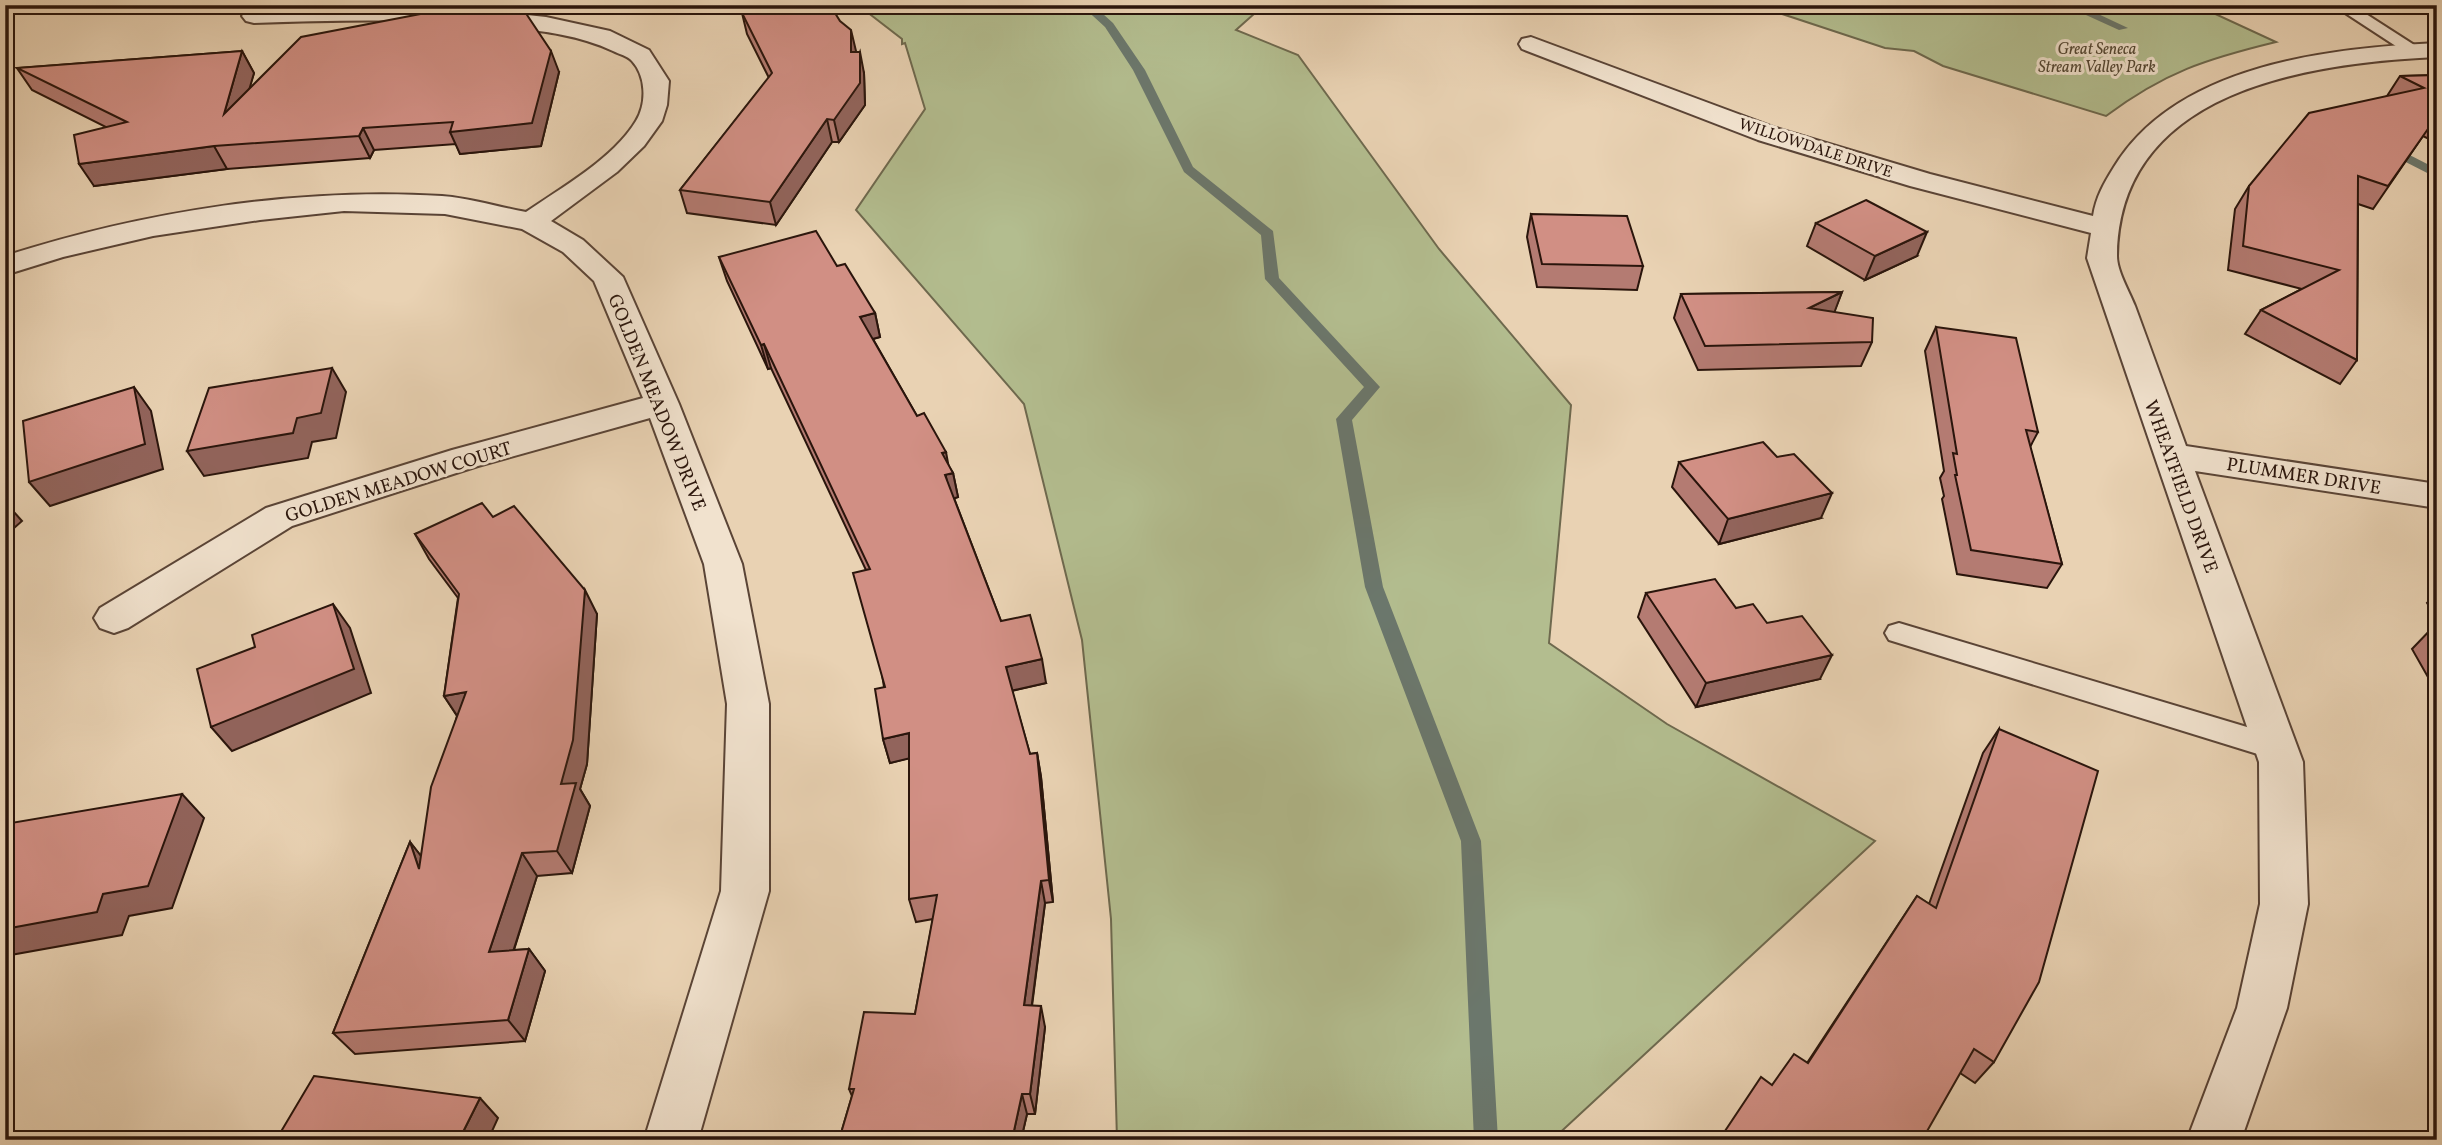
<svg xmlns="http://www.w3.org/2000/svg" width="2442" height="1145" viewBox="0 0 2442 1145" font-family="Vollkorn,serif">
  <rect width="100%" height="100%" fill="#e9d2b3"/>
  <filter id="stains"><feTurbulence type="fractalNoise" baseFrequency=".00286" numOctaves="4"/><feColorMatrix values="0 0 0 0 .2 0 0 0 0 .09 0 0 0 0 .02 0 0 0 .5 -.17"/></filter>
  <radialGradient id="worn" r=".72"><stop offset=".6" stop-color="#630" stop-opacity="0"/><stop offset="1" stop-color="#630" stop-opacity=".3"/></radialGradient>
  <g fill="#b3bd8f" stroke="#6e694e" stroke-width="2">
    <polygon points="858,5 1264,5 1236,30 1298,55 1439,249 1571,405 1549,643 1667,724 1875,841 1552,1140 1117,1140 1111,919 1082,640 1024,404 856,210 925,109 905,43 902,44 902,39"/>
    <path d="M 1755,5 L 2196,5 L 2276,42 C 2206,59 2165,72 2106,116 L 1943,66 L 1914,51 L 1885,48 Z"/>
  </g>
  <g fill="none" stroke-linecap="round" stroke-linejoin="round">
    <g fill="#6b776c" fill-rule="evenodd">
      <polygon points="1081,5 1093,5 1113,23 1145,70 1193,167 1273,231 1279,278 1380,387 1352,420 1383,587 1481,841 1498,1140 1474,1140 1461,841 1365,587 1336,419 1364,387 1265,279 1261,235 1184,172 1133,70 1105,27"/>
      <polygon points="2064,5 2079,5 2128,28 2119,30"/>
      <polygon points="2394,147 2437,169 2437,178 2390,154 2388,151"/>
    </g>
    <defs>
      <g id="service">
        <polygon points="2333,5 2352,5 2422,50 2414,55 2408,54"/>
        <polygon points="2424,5 2437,5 2437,13"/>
        <polygon points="1899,623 2277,736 2287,740 2292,748 2287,756 2277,760 1889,640 1885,633 1889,626"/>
      </g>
      <g id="minor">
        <path d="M 346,7 L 480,10 L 546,17 L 610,31 L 649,50 L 669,81 L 667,105 L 662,121 L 644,146 L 617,172 L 551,221 L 583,240 L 623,277 L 679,404 L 742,564 L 769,704 L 769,891 L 698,1140 L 644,1140 L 721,891 L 727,704 L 704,564 L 650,418 L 478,466 L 292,526 L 128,628 L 114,633 L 100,628 L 94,618 L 100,608 L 266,508 L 452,450 L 643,398 L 594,281 L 563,252 L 522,229 L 445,214 L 344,211 L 260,220 L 153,236 L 63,257 L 5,275 L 5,256 C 142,212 298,187 442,196 C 470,198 498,207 526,212 C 561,188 614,158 636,121 C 647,103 646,76 632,61 C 628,56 619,54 613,51 C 579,35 542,31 505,27 C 422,18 337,20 254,23 L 246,21 L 242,16 L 246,11 L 254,9 Z"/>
        <path d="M 1531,37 L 1776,128 L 1930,174 L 2093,216 C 2096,197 2104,183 2114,167 C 2176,65 2328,48 2437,43 L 2437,57 C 2307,63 2119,90 2117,256 C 2117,271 2129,291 2135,306 C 2152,352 2169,399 2186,446 L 2437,484 L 2437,508 L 2195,471 L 2303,762 L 2308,904 L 2287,1008 L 2241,1140 L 2187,1140 L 2237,1008 L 2260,904 L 2259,762 L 2087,258 L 2091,233 L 1910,186 L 1758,140 L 1522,49 L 1519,44 L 1522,39 Z"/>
      </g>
    </defs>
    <use href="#service" stroke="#5a4436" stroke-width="4"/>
    <use href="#minor" stroke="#5a4436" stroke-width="4"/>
    <use href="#service" fill="#f1e2ce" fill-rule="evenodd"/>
    <use href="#minor" fill="#f1e2ce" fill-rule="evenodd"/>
  </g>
  <g fill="#b47b72" stroke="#2a150c" stroke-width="2">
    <polygon points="742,13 856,52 864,73 865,105 839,142 832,142 776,225 687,213 680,190 769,78 747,34"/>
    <polygon points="242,51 254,73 249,88 559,72 541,146 460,154 456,144 374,150 370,158 227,169 94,186 106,127 32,90 17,68"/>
    <polygon points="2437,75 2437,143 2423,136 2373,209 2358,204 2357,360 2340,384 2245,334 2261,310 2302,289 2228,270 2235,209 2249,186 2387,96 2400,76"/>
    <polygon points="1531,214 1643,266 1637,290 1537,287 1527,237"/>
    <polygon points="1816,223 1917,256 1865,280 1807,246"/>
    <polygon points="719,257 837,266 875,313 880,337 873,339 917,416 953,473 958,497 954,498 1001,621 1046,683 1012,691 1030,754 1037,753 1041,777 1053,902 1045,903 1032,1006 1045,1027 1035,1114 1027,1114 1021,1140 839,1140 852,1096 849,1089 915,1014 933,919 916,922 909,899 909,758 890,763 883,739 884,687 866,570 771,368 768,369 727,281"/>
    <polygon points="1842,292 1834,312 1872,342 1861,366 1698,370 1674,318 1681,294"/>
    <polygon points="1936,327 2038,432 2030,447 2062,564 2047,588 1957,574 1942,499 1944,496 1940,478 1944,471 1925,351"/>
    <polygon points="1679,462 1821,518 1719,544 1672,487"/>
    <polygon points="493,517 597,614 587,764 580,789 590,806 572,873 537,876 514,950 529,949 545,971 525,1041 355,1054 333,1033 410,842 421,856 457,716 444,696 458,598 429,559 415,534"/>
    <polygon points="1646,593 1736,608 1767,623 1820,679 1696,707 1638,617"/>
    <polygon points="2437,593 2437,619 2427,603"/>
    <polygon points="2435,625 2437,625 2437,693 2412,649"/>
    <polygon points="1999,729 1994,1062 1975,1083 1960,1073 1772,1085 1807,1063 1917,896 1929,904 1983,753"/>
  </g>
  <g fill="#92645c" stroke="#2a150c" stroke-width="2">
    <polygon points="851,30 856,51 855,74 851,52"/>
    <polygon points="242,51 254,73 236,136 224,114"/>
    <polygon points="551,51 559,72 541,146 460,154 450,132"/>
    <polygon points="860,52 864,73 865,105 839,142 834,120"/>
    <polygon points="827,119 832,142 776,225 770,202"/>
    <polygon points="363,128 374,150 370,158 359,136"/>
    <polygon points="214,146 227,169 94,186 79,164"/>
    <polygon points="1927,232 1917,256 1865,280 1875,256"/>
    <polygon points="1842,292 1833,316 1809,308"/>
    <polygon points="875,313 880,337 865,341 860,317"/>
    <polygon points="764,344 771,368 768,369 761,345"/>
    <polygon points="332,368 346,392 336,438 312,442 308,458 204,476 187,451 297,418"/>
    <polygon points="134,387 151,411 163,469 50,506 29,482"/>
    <polygon points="946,452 950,474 953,473 958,497 950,500 942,453"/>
    <polygon points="1832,493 1821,518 1719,544 1728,519"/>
    <polygon points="5,502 22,521 5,536"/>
    <polygon points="585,590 597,614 587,764 580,789 590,806 572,873 557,851 561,784"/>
    <polygon points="333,604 350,628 371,693 232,751 211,727"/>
    <polygon points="1832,655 1820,679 1696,707 1706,683"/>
    <polygon points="1042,659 1046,683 1010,691 1006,667"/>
    <polygon points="466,692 460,720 444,696"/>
    <polygon points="909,733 915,757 890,763 883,739"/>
    <polygon points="1037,753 1041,777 1053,902 1049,880"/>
    <polygon points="182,794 204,818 172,908 129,916 122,935 5,956 5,929 103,894"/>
    <polygon points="410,842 428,865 419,869"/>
    <polygon points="522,853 537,876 506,974 489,952"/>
    <polygon points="1041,881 1045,903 1029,1026 1024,1005"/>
    <polygon points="529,949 545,971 525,1041 508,1020"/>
    <polygon points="1041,1006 1045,1027 1035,1114 1030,1094"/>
    <polygon points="1022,1094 1027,1114 1021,1140 1012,1140"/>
    <polygon points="480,1098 498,1118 488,1140 459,1140"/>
  </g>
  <g fill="#d18f84" stroke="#2a150c" stroke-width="2">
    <polygon points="785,5 830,5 840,21 851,30 851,52 860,52 860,83 834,120 827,119 770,202 680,190 772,73 742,13"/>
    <polygon points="462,6 525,12 551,51 532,123 450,132 453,122 363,128 359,136 214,146 79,164 74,135 127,122 17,68 242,51 224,114 301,37"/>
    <polygon points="2437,75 2437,116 2388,186 2358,176 2357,360 2261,310 2339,270 2243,246 2249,186 2309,113 2424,88 2400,76"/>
    <polygon points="1866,200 1927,232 1875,256 1816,223"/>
    <polygon points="1531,214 1627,216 1643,266 1542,264"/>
    <polygon points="816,231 837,266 845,264 875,313 860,317 917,416 924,413 946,452 942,453 953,473 945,475 1001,621 1030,615 1042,659 1006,667 1030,754 1037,753 1049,880 1041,881 1024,1005 1041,1006 1030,1094 1022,1094 1012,1140 839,1140 854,1089 849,1089 864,1012 915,1014 937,895 909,899 909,733 883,739 875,689 885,687 853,573 870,569 764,344 761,345 719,257"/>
    <polygon points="1842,292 1809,308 1873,318 1872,342 1705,346 1681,294"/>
    <polygon points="1936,327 2016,338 2038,432 2026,430 2062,564 1971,550 1955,475 1957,475 1953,453 1957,454"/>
    <polygon points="332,368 321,413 297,418 293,433 187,451 209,388"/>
    <polygon points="134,387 145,444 29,482 23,421"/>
    <polygon points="1763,442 1777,457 1794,454 1832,493 1728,519 1679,462"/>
    <polygon points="482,503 493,517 514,506 585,590 573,740 561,784 576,783 557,851 522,853 489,952 529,949 508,1020 333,1033 410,842 419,869 431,787 466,692 444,696 459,594 415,534"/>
    <polygon points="1715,579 1736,608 1753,604 1767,623 1802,616 1832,655 1706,683 1646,593"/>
    <polygon points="333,604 354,669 211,727 197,669 255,647 252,635"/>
    <polygon points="1999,729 2098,771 2039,982 1994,1062 1974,1049 1922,1140 1719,1140 1761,1077 1772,1085 1794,1054 1808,1063 1917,896 1936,908"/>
    <polygon points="182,794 148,886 103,894 97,912 5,929 5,824"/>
    <polygon points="314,1076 480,1098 459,1140 276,1140"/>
  </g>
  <g text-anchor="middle" stroke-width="6" stroke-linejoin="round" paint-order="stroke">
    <g font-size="16" font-style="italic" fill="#534733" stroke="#f1e2ce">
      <text x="2097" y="54">Great Seneca<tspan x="2097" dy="18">Stream Valley Park</tspan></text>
    </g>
    <g font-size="16" fill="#2a150c" stroke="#f1e2ce">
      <text transform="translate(1816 147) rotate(18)" y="6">WILLOWDALE DRIVE</text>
    </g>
    <g font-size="19" fill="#2a150c" stroke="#f1e2ce">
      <text transform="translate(658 402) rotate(68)" y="7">GOLDEN MEADOW DRIVE</text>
      <text transform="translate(2304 475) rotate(9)" y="7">PLUMMER DRIVE</text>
      <text transform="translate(398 481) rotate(-17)" y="7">GOLDEN MEADOW COURT</text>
      <text transform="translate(2182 486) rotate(70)" y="7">WHEATFIELD DRIVE</text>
    </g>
  </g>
  <rect width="2442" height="1145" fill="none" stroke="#e9d2b3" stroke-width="28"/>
  <rect x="7" y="7" width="2428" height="1131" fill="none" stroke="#2a150c" stroke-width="3.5"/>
  <rect x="14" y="14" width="2414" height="1117" fill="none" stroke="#2a150c" stroke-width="2"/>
  <rect width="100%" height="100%" filter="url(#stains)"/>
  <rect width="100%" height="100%" fill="url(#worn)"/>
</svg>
